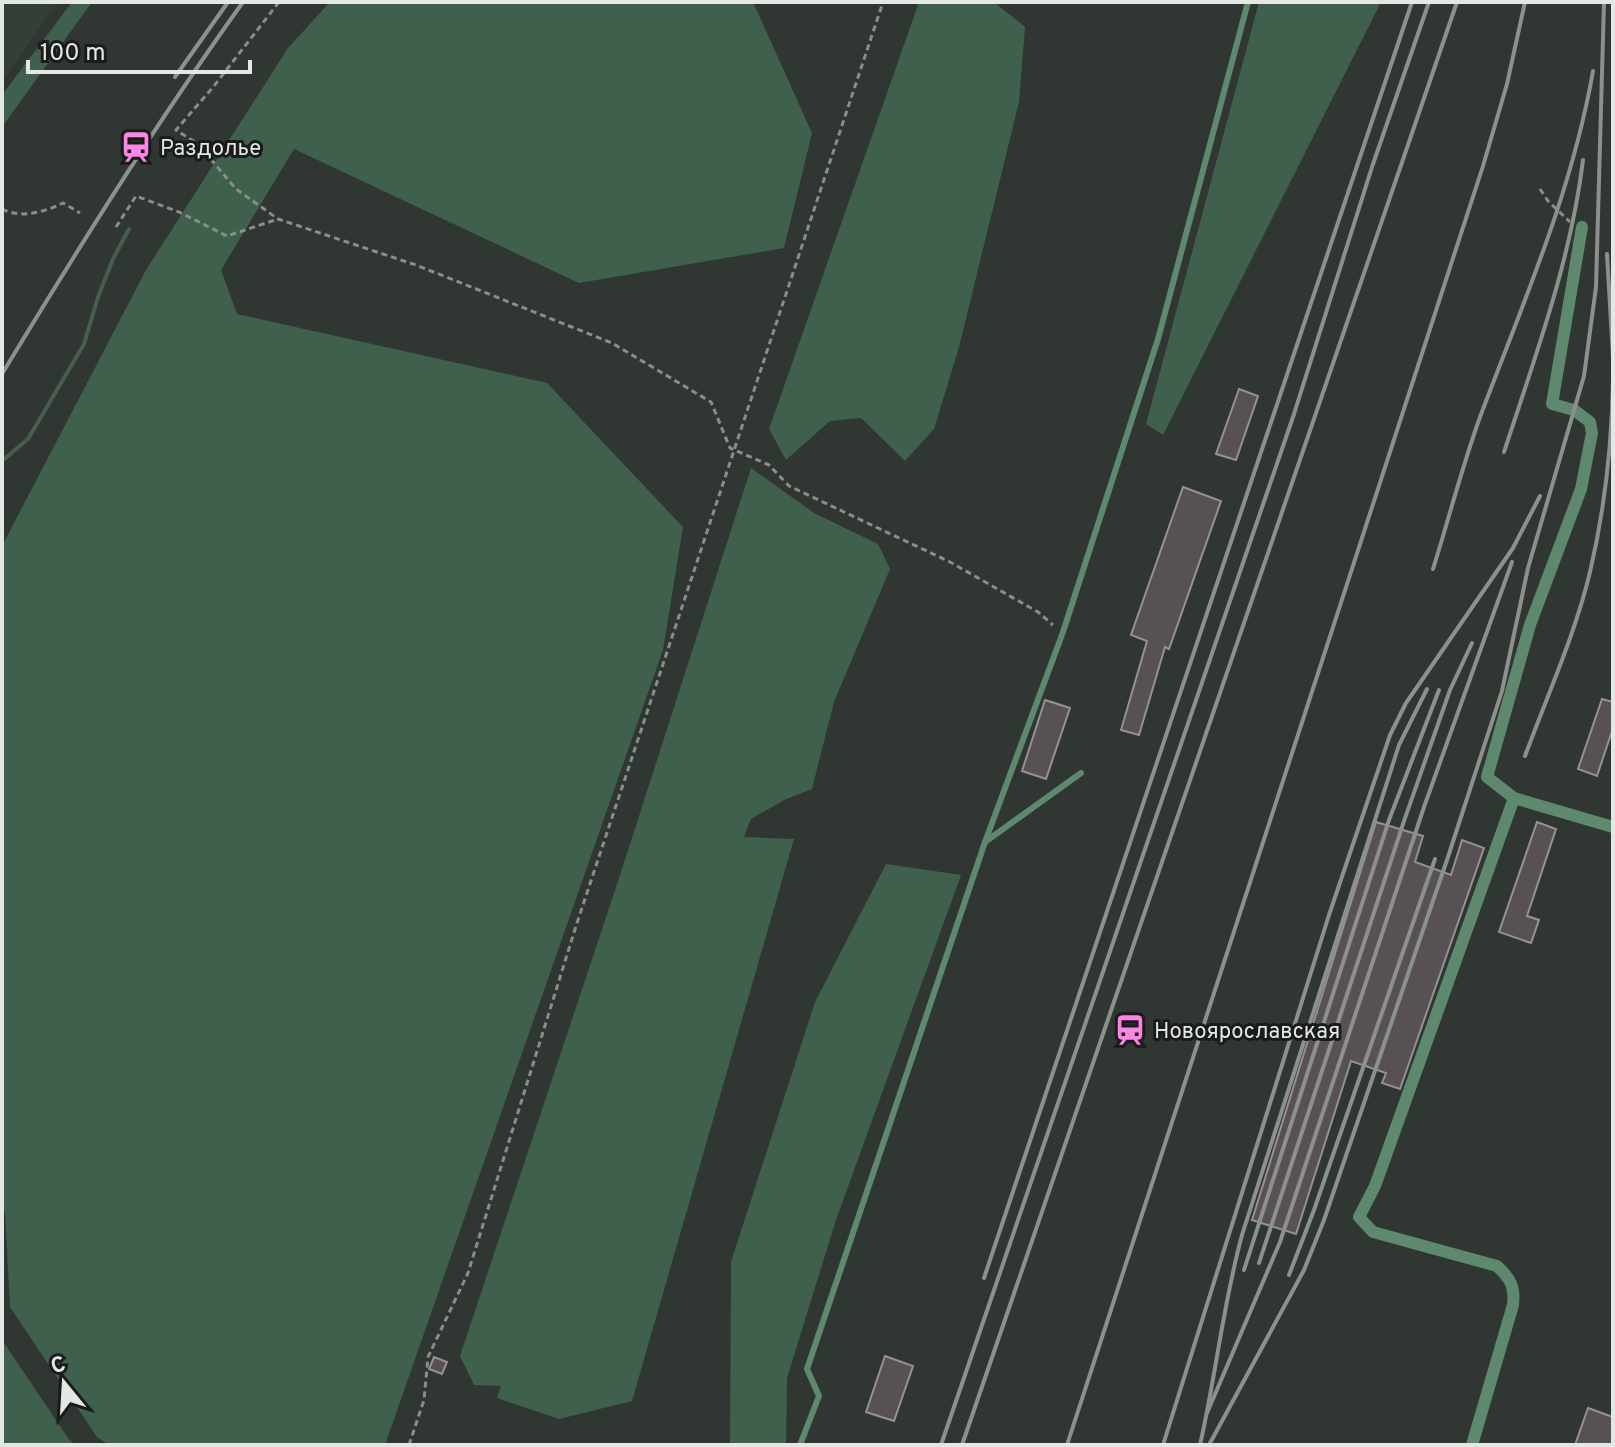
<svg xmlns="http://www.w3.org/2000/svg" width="1615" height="1447" viewBox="0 0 1615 1447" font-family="Overpass,sans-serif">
  <rect width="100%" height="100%" fill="#303632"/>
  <polygon fill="#333f37" points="2,2 58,2 2,81"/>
  <g fill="#3f604c">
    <polygon points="72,2 92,2 2,127 2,95"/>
    <polygon points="330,2 753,2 812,133 784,248 579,283 294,149 221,270 237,314 547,383 683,527 663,650 385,1445 109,1445 97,1437 10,1307 5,1212 2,1209 2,546 146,270 288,48"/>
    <polygon points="919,2 994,2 1025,27 1019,102 959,347 934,429 905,461 861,418 830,421 786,460 769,429"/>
    <polygon points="1259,2 1381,2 1163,435 1146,424"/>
    <polygon points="751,468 814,513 878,544 890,569 834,702 812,789 784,800 751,819 744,837 794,839 632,1401 559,1419 497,1398 501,1386 474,1385 460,1356 622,869"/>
    <polygon points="886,864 961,875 836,1220 787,1378 786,1445 730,1445 731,1262 815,1002"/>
    <polygon points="2,1340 68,1438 75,1445 2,1445"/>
  </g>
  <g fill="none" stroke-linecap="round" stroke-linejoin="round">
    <polyline stroke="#485d52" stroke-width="4" points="2,461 28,439 84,344 98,297 113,259 129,229"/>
  </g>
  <g fill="#575155" stroke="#979195" stroke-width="2">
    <polygon points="1239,389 1258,396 1236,460 1216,454"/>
    <polygon points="1183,487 1221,501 1169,649 1165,647 1139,735 1121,730 1147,641 1131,635"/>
    <polygon points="1602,699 1613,702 1613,728 1597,776 1578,769"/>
    <polygon points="1045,700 1070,708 1046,779 1022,771"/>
    <polygon points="1376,822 1423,836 1415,862 1451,875 1462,840 1484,848 1400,1089 1382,1083 1386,1073 1351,1061 1296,1234 1252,1220"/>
    <polygon points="1537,822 1556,829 1527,916 1539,920 1531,943 1499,932"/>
    <polygon points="885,1356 913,1366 894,1421 866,1412"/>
    <polygon points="434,1357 447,1362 442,1374 429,1369"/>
    <polygon points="1588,1408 1613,1417 1613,1445 1575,1445"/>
  </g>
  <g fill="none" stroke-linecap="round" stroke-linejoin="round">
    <g stroke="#898e8a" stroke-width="3" stroke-dasharray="6 4" stroke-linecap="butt">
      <polyline points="279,2 214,86 176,130 198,144 236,189 278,219 416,265 612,343 711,402 730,448 769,465 789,486 950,562 1038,612 1053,625"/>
      <polyline points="1540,189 1548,201 1570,222"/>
      <path d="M 2,209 C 21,219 44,212 63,203 L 80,213"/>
      <polyline points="116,227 136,196 179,212 227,236 278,219"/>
      <polyline points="409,1445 424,1400 428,1357 468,1273 576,926 883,2"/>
    </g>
    <g stroke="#5e896f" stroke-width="6">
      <polyline points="985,842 1063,632 1158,339 1248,2"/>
      <polyline points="800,1445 819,1396 807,1369 985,842 1081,773"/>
    </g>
    <g stroke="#5e896f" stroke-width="12">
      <polyline points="1514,798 1487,777 1530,625 1581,489 1592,433 1590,422 1574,410 1552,404 1582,227"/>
      <path d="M 1472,1445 L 1513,1305 C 1515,1287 1511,1279 1497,1266 L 1373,1232 L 1359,1217 L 1375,1186 L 1514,798 L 1613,827"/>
    </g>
    <g stroke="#8c918e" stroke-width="4">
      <polyline points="175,77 228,2"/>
      <polyline points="1607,254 1613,357"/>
      <path d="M 2,374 C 79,247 157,122 243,2"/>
      <path d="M 1504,452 C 1535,357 1571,260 1583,160"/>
      <path d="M 1433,569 C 1449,518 1462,467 1480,417 C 1523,303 1572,192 1593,71"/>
      <path d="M 1525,756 C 1547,696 1575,635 1590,572 C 1605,508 1612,444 1613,379"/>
      <polyline points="1259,1263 1404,821 1450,690 1472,643"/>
      <polyline points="1244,1270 1389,820 1439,690"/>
      <polyline points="1289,1275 1314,1210 1435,859"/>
      <polyline points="984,1278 1412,2"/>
      <polyline points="1207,1413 1280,1242 1424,807 1512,562"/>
      <polyline points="941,1445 1294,414 1372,167 1429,2"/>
      <polyline points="962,1445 1457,2"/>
      <polyline points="1067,1445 1483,166 1507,84 1525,2"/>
      <polyline points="1163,1445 1329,915 1390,735 1406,703 1513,548 1540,496"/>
      <path d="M 1200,1445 C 1216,1375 1223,1304 1242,1235 L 1399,745 L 1427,689"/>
      <polyline points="1209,1445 1304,1270 1324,1220 1448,857 1502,691 1528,568 1584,376 1596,287 1604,2"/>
    </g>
  </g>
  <defs>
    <symbol id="station-bare" viewBox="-9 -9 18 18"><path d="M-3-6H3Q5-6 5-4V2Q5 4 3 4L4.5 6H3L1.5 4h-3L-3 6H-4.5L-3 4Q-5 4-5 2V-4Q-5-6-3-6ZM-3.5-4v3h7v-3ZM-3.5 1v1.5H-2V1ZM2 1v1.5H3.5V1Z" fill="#fc86e4" stroke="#1a1c1b" stroke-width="2.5" paint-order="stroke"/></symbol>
  </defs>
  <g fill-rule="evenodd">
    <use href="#station-bare" x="114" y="125" width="44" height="44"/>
    <use href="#station-bare" x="1108" y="1008" width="44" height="44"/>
  </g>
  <g text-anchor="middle" stroke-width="6" stroke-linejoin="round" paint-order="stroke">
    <g font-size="22" fill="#e4e8e5" stroke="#1a1c1b" text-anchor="start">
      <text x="160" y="155">Раздолье</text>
      <text x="1154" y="1038">Новоярославская</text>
    </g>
  </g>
  <rect width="1615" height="1447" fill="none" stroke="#e4e8e5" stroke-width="8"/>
  <g transform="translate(64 1383) rotate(342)" stroke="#1a1c1b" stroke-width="6" paint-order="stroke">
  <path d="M0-6L14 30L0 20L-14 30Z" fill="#e4e8e5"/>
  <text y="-12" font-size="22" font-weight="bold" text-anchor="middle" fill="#e4e8e5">С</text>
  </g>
  <path d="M28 60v12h222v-12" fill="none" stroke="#e4e8e5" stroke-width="4"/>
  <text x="40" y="60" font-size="24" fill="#e4e8e5" stroke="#1a1c1b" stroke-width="6" paint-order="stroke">100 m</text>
</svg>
